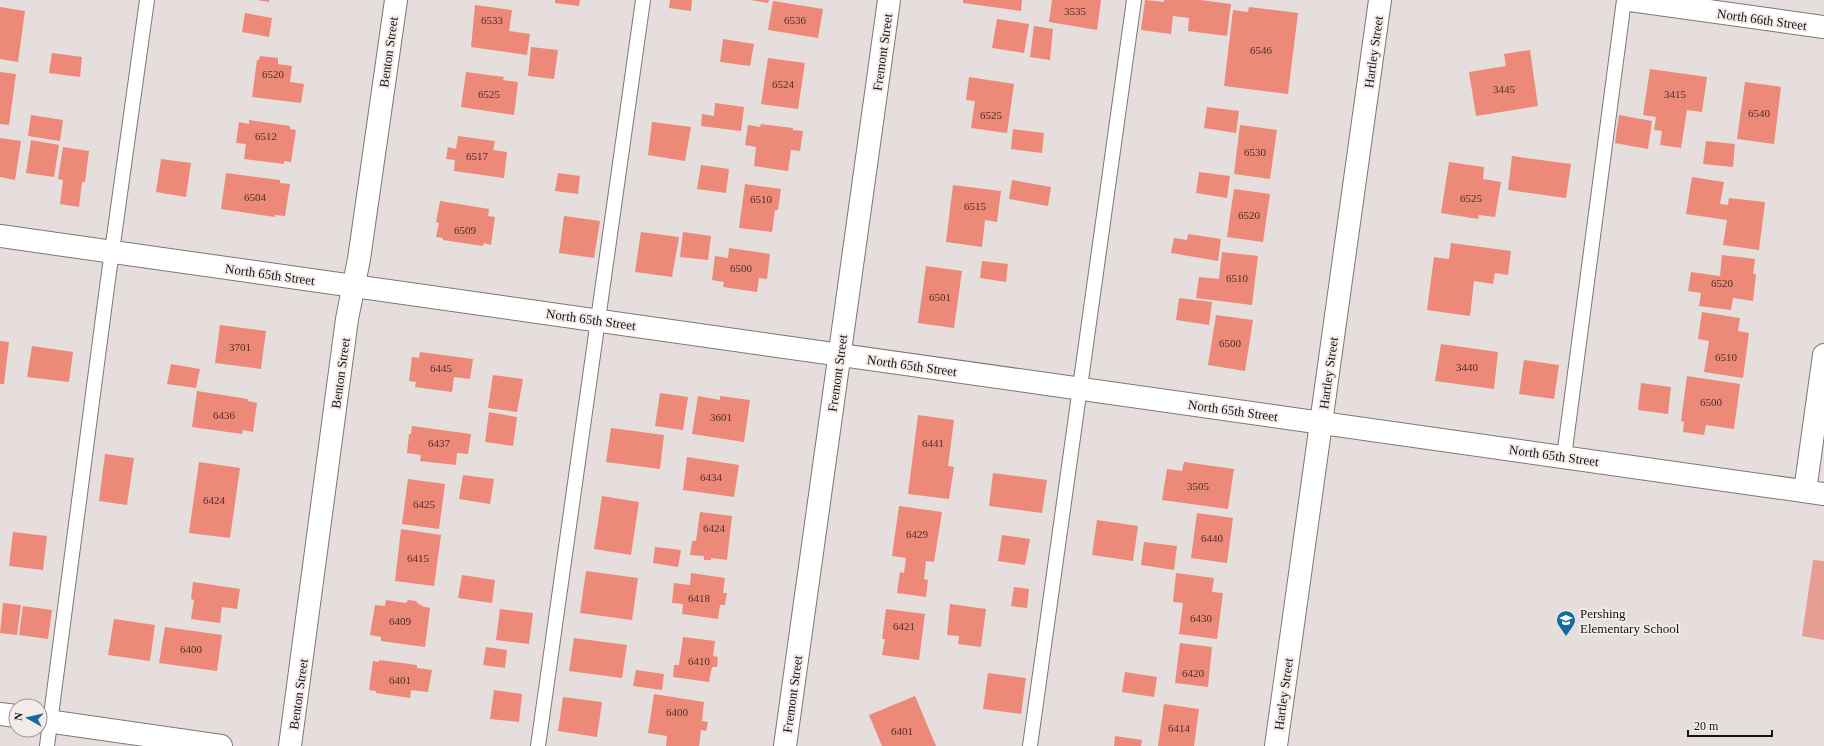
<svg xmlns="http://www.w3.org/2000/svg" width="1824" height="746" viewBox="0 0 1824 746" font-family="Georgia,serif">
  <rect width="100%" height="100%" fill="#e6dedc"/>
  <polygon fill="#e49f92" points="1813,560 1824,561 1824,640 1802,636"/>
  <g fill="#ec8978">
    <polygon points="257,0 269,0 269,2"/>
    <polygon points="555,0 580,0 579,6 555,3"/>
    <polygon points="670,0 692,0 691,11 669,8"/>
    <polygon points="750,0 769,0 768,3"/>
    <polygon points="963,0 1022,0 1021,11 963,3"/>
    <polygon points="1052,0 1101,0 1097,30 1049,22"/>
    <polygon points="1145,0 1164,2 1164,0 1200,0 1231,4 1227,36 1188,31 1189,18 1173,16 1171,34 1141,30"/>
    <polygon points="773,1 823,9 818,38 768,30"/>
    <polygon points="475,5 512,10 509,31 530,34 527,55 471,47"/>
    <polygon points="0,7 25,11 18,62 0,59"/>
    <polygon points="1249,7 1298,13 1288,94 1224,86 1233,10 1248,12"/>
    <polygon points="245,13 272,18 269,37 242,32"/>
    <polygon points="997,19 1029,24 1024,53 992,48"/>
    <polygon points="1034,26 1053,29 1050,60 1030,57"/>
    <polygon points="723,39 754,44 750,66 720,62"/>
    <polygon points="531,47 558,50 554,79 528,76"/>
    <polygon points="1530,50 1538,106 1476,116 1469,72 1506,66 1504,54"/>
    <polygon points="52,53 82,57 80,77 49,73"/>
    <polygon points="260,56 278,58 278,64 292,66 290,82 304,84 301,103 252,97 257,60 259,60"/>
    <polygon points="768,58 805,63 798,109 761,104"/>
    <polygon points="1650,69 1707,77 1702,112 1687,110 1681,148 1660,145 1662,131 1654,130 1656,117 1643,115"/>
    <polygon points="0,72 16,74 9,125 0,124"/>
    <polygon points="466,72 504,77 503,80 518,82 514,115 461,107"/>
    <polygon points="969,77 1014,84 1007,133 971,128 975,101 966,100"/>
    <polygon points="1745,82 1781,87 1774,144 1737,139"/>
    <polygon points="715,103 744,107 741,131 701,126 702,114 714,116"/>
    <polygon points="1207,107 1239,111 1236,133 1204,128"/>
    <polygon points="31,115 63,120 60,141 28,136"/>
    <polygon points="1619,115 1652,121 1648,149 1615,143"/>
    <polygon points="249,120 290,126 290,129 296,130 291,162 284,161 284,164 244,159 246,144 236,143 239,122 249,124"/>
    <polygon points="652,122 691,127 685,161 648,155"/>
    <polygon points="761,124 793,128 793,130 803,131 800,151 791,150 788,171 754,166 756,147 745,145 748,125 760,127"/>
    <polygon points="1240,125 1277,130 1270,179 1234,174"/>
    <polygon points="1013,129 1044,133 1042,153 1011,149"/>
    <polygon points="458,136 495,141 493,150 507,152 504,178 454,171 455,160 446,159 448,147 456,149"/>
    <polygon points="0,138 21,141 15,180 0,177"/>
    <polygon points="31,140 59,145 54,177 26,173"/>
    <polygon points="1706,141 1735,144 1733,167 1703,164"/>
    <polygon points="63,147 89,151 85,182 82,182 79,207 60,204 63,180 58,179"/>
    <polygon points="1512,156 1571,164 1566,198 1508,190"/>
    <polygon points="161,159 191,163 186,197 156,192"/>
    <polygon points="1449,162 1484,167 1483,179 1501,182 1495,217 1479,215 1478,219 1441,213"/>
    <polygon points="701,165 729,169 726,193 697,189"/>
    <polygon points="1199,172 1230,176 1227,198 1196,193"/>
    <polygon points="226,173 280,180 280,183 290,184 285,216 275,215 275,217 221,209"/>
    <polygon points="558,173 580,176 578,194 555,191"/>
    <polygon points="1692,177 1724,182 1720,204 1728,205 1729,198 1765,202 1759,250 1723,245 1727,220 1686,214"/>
    <polygon points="1012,180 1051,187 1048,206 1009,199"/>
    <polygon points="745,184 781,189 778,210 775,210 772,232 739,228"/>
    <polygon points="953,185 1001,191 997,222 985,220 982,247 946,242"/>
    <polygon points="1234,189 1270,194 1263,242 1227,237"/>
    <polygon points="440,201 489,209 488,216 495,217 491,245 484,243 483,246 443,240 443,238 436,237 439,223 436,222"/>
    <polygon points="564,216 600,221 594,258 559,253"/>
    <polygon points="641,232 679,237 672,277 635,272"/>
    <polygon points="683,232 711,236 708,260 680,257"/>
    <polygon points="1188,234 1221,239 1218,261 1171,253 1174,238 1187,240"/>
    <polygon points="1451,243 1511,251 1508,275 1495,273 1493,284 1474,281 1470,316 1427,310 1434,257 1449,259"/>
    <polygon points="729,248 770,254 767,279 759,278 757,292 723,287 724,282 712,280 715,256 728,258"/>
    <polygon points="1222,252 1258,256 1252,305 1196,298 1199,277 1219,279"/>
    <polygon points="1722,255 1755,259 1753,274 1756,274 1753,301 1733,298 1731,310 1699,306 1701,293 1688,291 1691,272 1720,276"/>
    <polygon points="982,261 1008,264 1006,282 980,278"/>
    <polygon points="926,266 962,271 954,328 918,323"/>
    <polygon points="1179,298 1212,302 1209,325 1176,320"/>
    <polygon points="1702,312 1740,318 1738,331 1749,333 1743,378 1704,372 1709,341 1698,339"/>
    <polygon points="1216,315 1253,320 1245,371 1208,365"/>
    <polygon points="220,325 266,331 261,369 215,363"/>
    <polygon points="0,341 9,342 4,384 0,384"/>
    <polygon points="1441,344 1498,352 1494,389 1435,381"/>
    <polygon points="32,346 73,352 69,382 27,377"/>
    <polygon points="420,352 473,359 470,379 454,377 452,392 415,387 416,382 409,381 412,357 419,358"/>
    <polygon points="1524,360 1559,365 1554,399 1519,394"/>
    <polygon points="171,364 200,369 196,388 167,384"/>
    <polygon points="493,375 523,379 517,412 488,408"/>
    <polygon points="1687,376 1740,384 1734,429 1706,425 1704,435 1683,432 1684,422 1681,421"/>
    <polygon points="1641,383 1671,387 1668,414 1638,410"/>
    <polygon points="197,391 248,399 248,401 257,403 253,432 243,430 242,434 192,427"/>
    <polygon points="660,393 688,397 683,430 655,426"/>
    <polygon points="698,396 720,400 720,396 750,400 744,442 692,434"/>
    <polygon points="489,412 517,417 513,446 485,442"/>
    <polygon points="918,415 954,420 948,466 954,467 949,499 908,494"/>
    <polygon points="412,426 471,434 468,454 457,453 456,465 420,461 421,455 407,453 409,434 411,434"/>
    <polygon points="611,428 664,435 660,469 606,462"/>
    <polygon points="105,454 134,458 127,505 99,501"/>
    <polygon points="687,457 739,465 734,497 683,490"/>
    <polygon points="199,462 240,468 230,538 189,533"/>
    <polygon points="1184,462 1234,469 1228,509 1162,500 1167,469 1182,471"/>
    <polygon points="993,473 1047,480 1042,513 989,506"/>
    <polygon points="463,475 494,479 490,504 459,499"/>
    <polygon points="408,479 445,484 439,529 402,524"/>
    <polygon points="602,496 639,502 631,555 594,549"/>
    <polygon points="899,506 942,512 934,562 926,561 924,579 928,580 926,597 897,593 900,572 904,573 906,558 892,556"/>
    <polygon points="700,512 732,516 727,560 711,558 711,560 704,560 704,556 690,555 692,541 696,541"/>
    <polygon points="1197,513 1233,518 1227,563 1191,558"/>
    <polygon points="1097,520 1138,526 1133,561 1092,555"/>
    <polygon points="401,529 441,535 434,586 395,581"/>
    <polygon points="13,532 47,536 43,570 9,566"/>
    <polygon points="1002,535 1030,539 1025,565 998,561"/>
    <polygon points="1144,542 1177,546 1174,570 1141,565"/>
    <polygon points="655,547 681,550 678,567 653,563"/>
    <polygon points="586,571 638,578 632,620 580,613"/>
    <polygon points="691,573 725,578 723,593 727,593 725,605 720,605 718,619 682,614 683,604 672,603 674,583 690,585"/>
    <polygon points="1176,573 1214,578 1212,592 1223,593 1217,639 1179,634 1183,603 1173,602"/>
    <polygon points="462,575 495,580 492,603 458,598"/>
    <polygon points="193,582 240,589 237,609 222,607 220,623 191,619 194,600 191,599"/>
    <polygon points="1014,587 1029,589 1027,608 1011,606"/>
    <polygon points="386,600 406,603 408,600 416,601 418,604 422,605 421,606 430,608 425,647 381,641 381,637 370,635 375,605 385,606"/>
    <polygon points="3,603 21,605 17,635 0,633"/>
    <polygon points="950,604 986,609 981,647 958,644 959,636 947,635"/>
    <polygon points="23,606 52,610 48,639 19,635"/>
    <polygon points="500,609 533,613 529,644 496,640"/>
    <polygon points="886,609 925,614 919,660 882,655 885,639 882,639"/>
    <polygon points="114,619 155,625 150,661 108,655"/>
    <polygon points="165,627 222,635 217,671 159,663"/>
    <polygon points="683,637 715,641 713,656 718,657 717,667 712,667 709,682 673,677 674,665 679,665"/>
    <polygon points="574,638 627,645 622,678 569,671"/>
    <polygon points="1180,643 1212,647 1208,687 1175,683"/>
    <polygon points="486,647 507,650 505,668 483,665"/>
    <polygon points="379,660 417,665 417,668 432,670 428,692 411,690 410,698 376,693 376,691 369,690 373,661 379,662"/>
    <polygon points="636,670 664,674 662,690 633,686"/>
    <polygon points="1125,672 1157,677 1154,697 1122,692"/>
    <polygon points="988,673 1026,678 1021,714 983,709"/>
    <polygon points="494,690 522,694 519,722 490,719"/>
    <polygon points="654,694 704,702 702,721 708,722 706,731 701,730 699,746 666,746 667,736 648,733"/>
    <polygon points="915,696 936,746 882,746 869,715"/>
    <polygon points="563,697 602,702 597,737 558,731"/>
    <polygon points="1164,704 1199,709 1194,746 1158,746"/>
    <polygon points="1115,736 1142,740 1141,746 1114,746"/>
  </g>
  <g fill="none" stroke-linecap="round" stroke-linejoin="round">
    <defs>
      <g id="lane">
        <polyline points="1564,457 1624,0"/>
        <polyline points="47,746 107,287 147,0"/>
        <polyline points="538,746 643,0"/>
        <polyline points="1030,746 1134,0"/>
      </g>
      <g id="street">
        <polyline points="0,236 1824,494"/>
        <polyline points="1805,491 1824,355"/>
        <polyline points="0,714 16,716"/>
        <polyline points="40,720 221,746"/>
        <polyline points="290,746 347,319 359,259 396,0"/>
        <polyline points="1276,746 1380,0"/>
      </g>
      <g id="secondary">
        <polyline points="1630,0 1824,27"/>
        <polyline points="785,746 889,0"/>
      </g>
    </defs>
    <use href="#lane" stroke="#7e7675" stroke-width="16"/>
    <use href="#street" stroke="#7e7675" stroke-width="24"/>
    <use href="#secondary" stroke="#7e7675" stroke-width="24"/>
    <use href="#lane" stroke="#fff" stroke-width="14"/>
    <use href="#street" stroke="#fff" stroke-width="22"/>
    <use href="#secondary" stroke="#fff" stroke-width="22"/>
  </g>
  <defs>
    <symbol id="school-pin" viewBox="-11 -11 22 30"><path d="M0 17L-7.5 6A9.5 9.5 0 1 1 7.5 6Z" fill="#176b9c" stroke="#f3ebe9"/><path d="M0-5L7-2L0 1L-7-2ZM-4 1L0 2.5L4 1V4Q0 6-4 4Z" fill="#fff"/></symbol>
  </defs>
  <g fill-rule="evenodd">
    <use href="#school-pin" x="1555" y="609" width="22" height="30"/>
  </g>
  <g text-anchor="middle" stroke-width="4" stroke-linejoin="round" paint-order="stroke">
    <g font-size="11" fill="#4c302c">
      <text x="1075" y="15">3535</text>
      <text x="492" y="24">6533</text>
      <text x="795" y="24">6536</text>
      <text x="1261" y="54">6546</text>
      <text x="273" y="78">6520</text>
      <text x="783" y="88">6524</text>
      <text x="1504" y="93">3445</text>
      <text x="489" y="98">6525</text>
      <text x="1675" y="98">3415</text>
      <text x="1759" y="117">6540</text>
      <text x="991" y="119">6525</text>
      <text x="266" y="140">6512</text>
      <text x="1255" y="156">6530</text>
      <text x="477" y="160">6517</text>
      <text x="255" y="201">6504</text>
      <text x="1471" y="202">6525</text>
      <text x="761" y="203">6510</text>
      <text x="975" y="210">6515</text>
      <text x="1249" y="219">6520</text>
      <text x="465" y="234">6509</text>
      <text x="741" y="272">6500</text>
      <text x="1237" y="282">6510</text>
      <text x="1722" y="287">6520</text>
      <text x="940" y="301">6501</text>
      <text x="1230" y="347">6500</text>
      <text x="240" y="351">3701</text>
      <text x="1726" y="361">6510</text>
      <text x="1467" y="371">3440</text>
      <text x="441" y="372">6445</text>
      <text x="1711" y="406">6500</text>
      <text x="224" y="419">6436</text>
      <text x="721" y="421">3601</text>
      <text x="439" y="447">6437</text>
      <text x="933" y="447">6441</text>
      <text x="711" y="481">6434</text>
      <text x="1198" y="490">3505</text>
      <text x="214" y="504">6424</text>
      <text x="424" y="508">6425</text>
      <text x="714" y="532">6424</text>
      <text x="917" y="538">6429</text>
      <text x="1212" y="542">6440</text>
      <text x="418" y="562">6415</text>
      <text x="699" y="602">6418</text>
      <text x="1201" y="622">6430</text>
      <text x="400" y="625">6409</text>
      <text x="904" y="630">6421</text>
      <text x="191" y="653">6400</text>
      <text x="699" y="665">6410</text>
      <text x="1193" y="677">6420</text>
      <text x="400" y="684">6401</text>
      <text x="677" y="716">6400</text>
      <text x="1179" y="732">6414</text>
      <text x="902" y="735">6401</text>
    </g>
    <g font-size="13" fill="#161312" stroke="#f3ebe9">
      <text transform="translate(1762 19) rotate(8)" y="5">North 66th Street</text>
      <text transform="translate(388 52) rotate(-82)" y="5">Benton Street</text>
      <text transform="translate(882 52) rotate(-82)" y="5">Fremont Street</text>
      <text transform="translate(1373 52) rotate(-82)" y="5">Hartley Street</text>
      <text transform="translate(270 274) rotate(8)" y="5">North 65th Street</text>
      <text transform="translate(591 319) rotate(8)" y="5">North 65th Street</text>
      <text transform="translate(912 365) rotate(8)" y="5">North 65th Street</text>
      <text transform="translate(340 373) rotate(-82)" y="5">Benton Street</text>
      <text transform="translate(837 373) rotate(-82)" y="5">Fremont Street</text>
      <text transform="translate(1328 373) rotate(-82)" y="5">Hartley Street</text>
      <text transform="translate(1233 410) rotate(8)" y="5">North 65th Street</text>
      <text transform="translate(1554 455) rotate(8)" y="5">North 65th Street</text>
      <text transform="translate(298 694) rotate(-82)" y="5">Benton Street</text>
      <text transform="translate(792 694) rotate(-82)" y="5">Fremont Street</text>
      <text transform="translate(1283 694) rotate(-82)" y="5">Hartley Street</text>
    </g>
    <g font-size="13" fill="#161312" stroke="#f3ebe9" text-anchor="start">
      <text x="1580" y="618">Pershing<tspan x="1580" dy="15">Elementary School</tspan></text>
    </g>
  </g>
  <g transform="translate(28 718) rotate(278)"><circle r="19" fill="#f3ebe9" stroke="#9b9593"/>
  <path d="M0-3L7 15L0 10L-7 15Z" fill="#176b9c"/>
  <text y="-6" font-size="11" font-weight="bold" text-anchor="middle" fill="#161312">N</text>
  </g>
  <path d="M1688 730v6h84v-6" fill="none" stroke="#161312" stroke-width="2"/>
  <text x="1694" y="730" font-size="12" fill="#161312" stroke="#f3ebe9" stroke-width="3" paint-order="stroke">20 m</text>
</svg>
